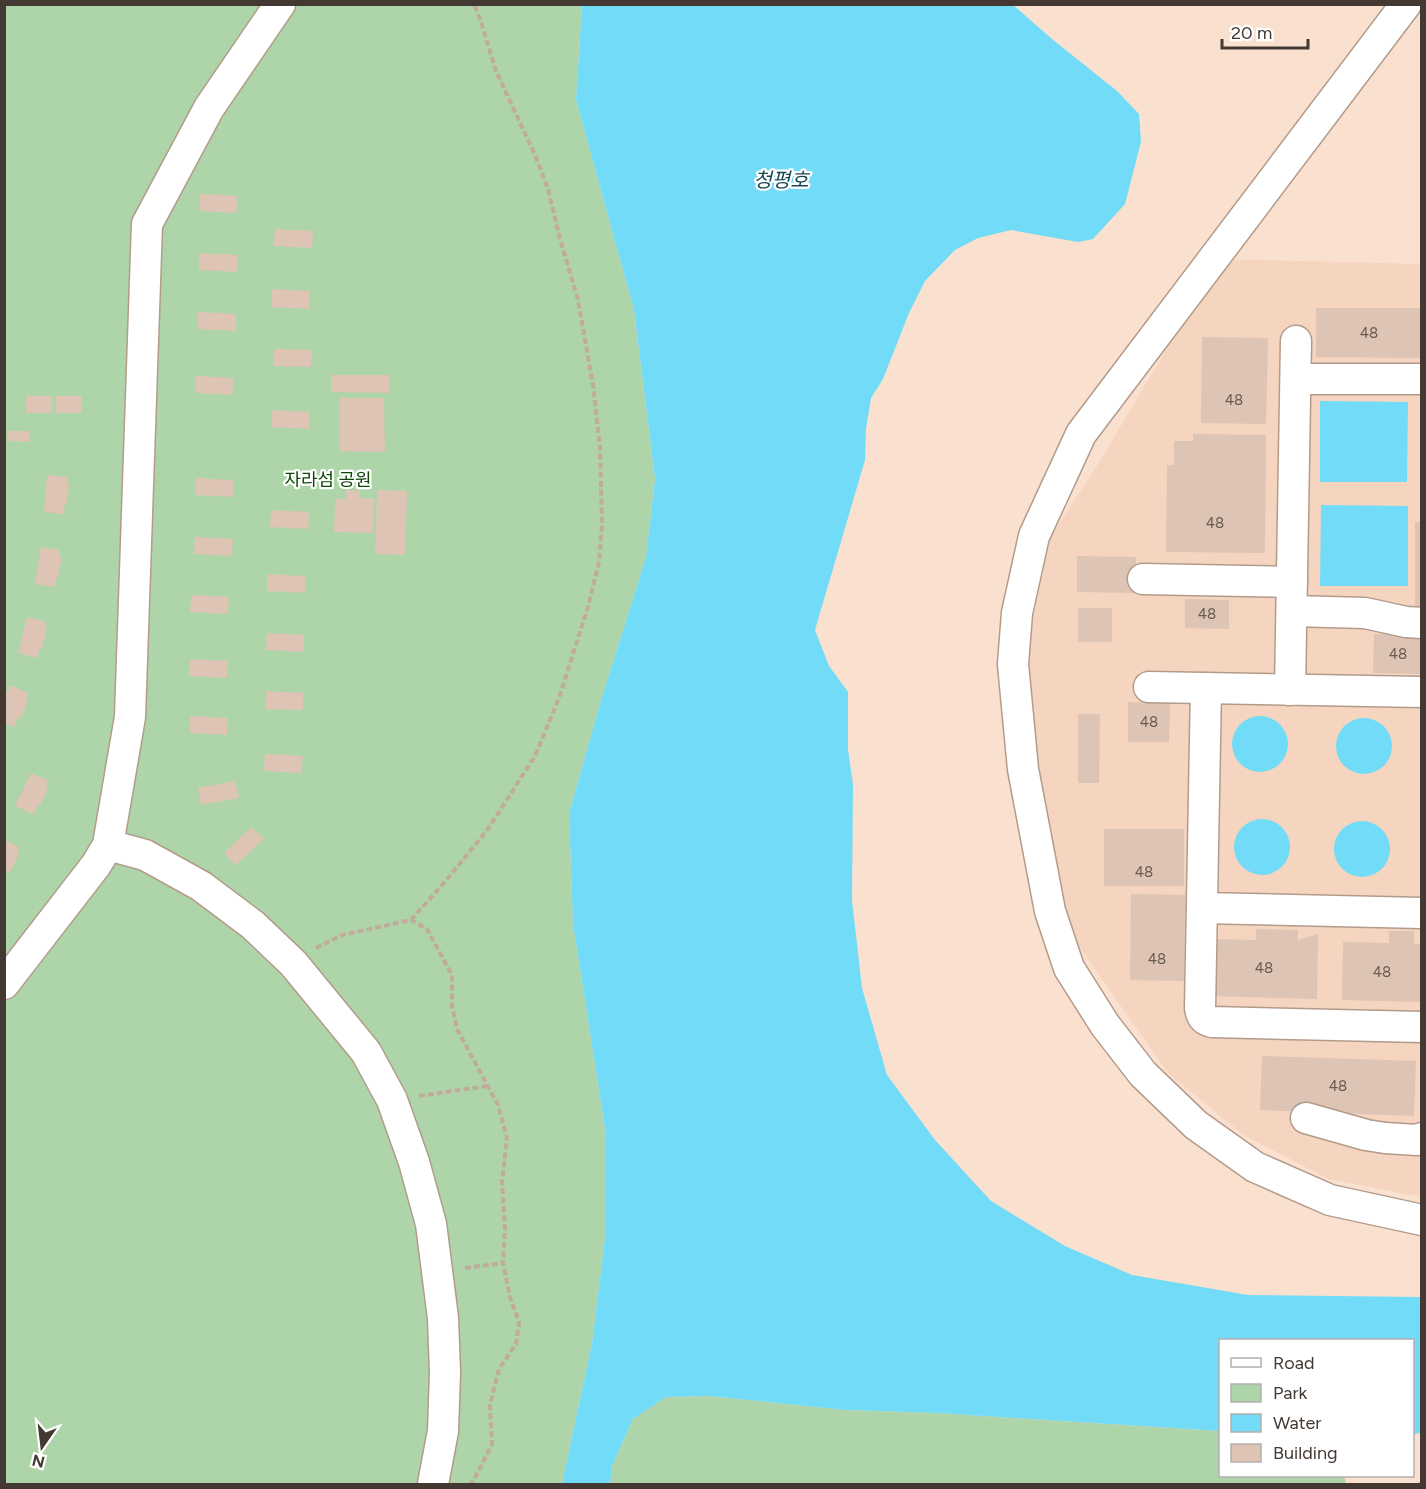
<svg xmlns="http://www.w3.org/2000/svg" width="1426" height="1489" viewBox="0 0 1426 1489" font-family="Figtree,'Noto Sans KR',sans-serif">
  <rect width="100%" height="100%" fill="#fae0cf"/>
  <polygon fill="#f5d5bf" points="1220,259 1421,264 1421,1197 1329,1179 1245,1136 1168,1073 1068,931 1018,688 1051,536 1097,466"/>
  <g fill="#aed4a9">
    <polygon points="5,5 582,5 576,100 634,310 655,479 646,557 599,707 569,814 573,924 606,1135 606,1230 592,1343 562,1484 5,1484"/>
    <polygon points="709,1396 846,1410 937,1413 1220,1431 1220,1476 1344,1476 1346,1484 610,1484 612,1466 633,1419 666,1397"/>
  </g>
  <g fill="#72dbf7">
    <polygon points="582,5 1013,5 1052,39 1117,91 1139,114 1141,142 1125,204 1093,239 1078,242 1011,230 978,238 955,250 925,281 909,313 883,379 871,398 866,429 865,460 815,630 829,666 848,692 848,749 853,785 852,900 862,988 887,1075 935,1140 991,1201 1065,1246 1132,1275 1248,1295 1421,1297 1421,1433 1413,1434 1412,1340 1220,1340 1220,1431 937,1413 846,1410 709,1396 666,1397 633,1419 612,1466 610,1484 562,1484 592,1343 606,1230 606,1135 573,924 569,814 599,707 646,557 655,479 634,310 576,100"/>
    <polygon points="1320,401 1408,402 1407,482 1320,482"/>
    <polygon points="1321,505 1408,506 1408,586 1320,586"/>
    <circle cx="1260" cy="744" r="28"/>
    <circle cx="1364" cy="746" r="28"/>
    <circle cx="1262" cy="847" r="28"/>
    <circle cx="1362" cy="849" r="28"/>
  </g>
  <g fill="#ddc4b4">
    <polygon points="200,194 238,196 236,213 199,211"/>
    <polygon points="275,229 313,231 312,248 274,246"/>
    <polygon points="199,253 237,255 237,272 199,270"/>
    <polygon points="272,289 310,291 309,309 271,307"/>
    <polygon points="1316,308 1422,308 1422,358 1316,357"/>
    <polygon points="198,312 236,314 236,331 198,329"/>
    <polygon points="1202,337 1268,338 1266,424 1201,423"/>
    <polygon points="274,349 312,350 311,367 273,366"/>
    <polygon points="331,375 389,375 389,393 331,392"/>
    <polygon points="196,376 234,378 232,395 195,393"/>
    <rect x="26" y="396" width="26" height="17"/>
    <rect x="56" y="396" width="26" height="17"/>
    <polygon points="340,398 384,398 385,452 340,451"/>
    <polygon points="272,410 310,412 309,429 271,427"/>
    <polygon points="8,431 29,431 29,442 8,441"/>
    <polygon points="1193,434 1266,435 1265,553 1166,552 1167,465 1174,465 1174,441 1193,441"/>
    <polygon points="47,475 67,477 67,484 69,484 67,504 65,503 64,514 44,512"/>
    <polygon points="196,478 233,480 233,497 195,495"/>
    <polygon points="346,490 360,491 360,498 374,498 373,533 334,532 335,499 346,499"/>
    <polygon points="377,490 407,491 405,555 375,554"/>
    <polygon points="271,510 309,512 308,529 270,527"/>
    <rect x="1415" y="522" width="7" height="91"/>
    <polygon points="195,537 233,539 232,556 194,554"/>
    <polygon points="41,547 60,550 59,557 62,557 58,577 57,576 55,587 35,584"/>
    <polygon points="1077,556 1136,557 1136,593 1077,592"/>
    <polygon points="267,574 305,576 305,593 267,591"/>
    <polygon points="191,595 229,597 228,614 190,612"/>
    <polygon points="1185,599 1229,600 1229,629 1185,628"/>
    <rect x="1078" y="608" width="34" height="34"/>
    <polygon points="27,617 46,622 45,628 47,629 42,648 40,648 37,658 18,653"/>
    <polygon points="267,633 304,635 304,652 266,650"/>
    <polygon points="1374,634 1422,634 1422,674 1373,673"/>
    <polygon points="190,659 228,661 227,678 189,676"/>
    <polygon points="10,685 28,693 26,699 28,700 21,718 18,717 14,727 4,723 4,698"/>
    <polygon points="266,691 303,693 303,710 265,709"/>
    <polygon points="1128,702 1170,703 1169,742 1128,742"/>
    <polygon points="1078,714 1100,714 1099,783 1078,783"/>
    <polygon points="190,716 228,718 227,735 190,733"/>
    <polygon points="265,754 303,756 301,773 264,771"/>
    <polygon points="31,773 49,781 46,787 48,788 40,806 38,805 34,815 15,806"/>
    <polygon points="235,781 239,798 201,805 198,788"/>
    <polygon points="251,827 264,839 236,865 224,853"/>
    <rect x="1104" y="829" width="80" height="57"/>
    <polygon points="4,839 20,848 17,854 19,855 9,873 7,871 4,875"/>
    <polygon points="1131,894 1185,895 1184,981 1130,980"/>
    <polygon points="1256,929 1298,930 1298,940 1318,934 1317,999 1210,996 1212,939 1256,940"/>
    <polygon points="1389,931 1414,931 1414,944 1422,944 1422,1002 1342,1000 1343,942 1389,943"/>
    <polygon points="1262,1056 1416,1061 1414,1116 1260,1110"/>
  </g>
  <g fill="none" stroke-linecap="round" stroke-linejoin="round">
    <defs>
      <g id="minor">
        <polyline points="1406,4 1081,434 1034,536 1017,613 1013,664 1023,769 1050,911 1069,968 1105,1025 1143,1074 1196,1125 1255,1167 1330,1200 1422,1220"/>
        <polyline points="1296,379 1422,379"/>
        <polyline points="1143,579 1292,582"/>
        <polyline points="1292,611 1365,613 1406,622 1422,623"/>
        <polyline points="1149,687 1422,692"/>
        <path d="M 1206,688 L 1200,1008 C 1201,1016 1203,1020 1212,1022 L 1422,1027"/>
        <polyline points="1290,690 1296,341"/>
        <polyline points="108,845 145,855 201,886 253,925 293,963 366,1052 392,1100 414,1162 431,1224 443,1318 445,1373 443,1431 433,1484"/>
        <polyline points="1202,908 1422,913"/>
        <polyline points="4,984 96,865 108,845 130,717 147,224 209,108 280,4"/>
        <polyline points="1306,1118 1366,1135 1385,1138 1417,1140 1422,1138"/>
      </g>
    </defs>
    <use href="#minor" stroke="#b39b8b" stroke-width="33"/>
    <g stroke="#c0ab9d" stroke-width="4" stroke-dasharray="6 3" stroke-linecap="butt">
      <polyline points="411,920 444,883 488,829 535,756 559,698 588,607 599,562 602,526 600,447 593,385 578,300 560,239 548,189 535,155 496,71 481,22 474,4"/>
      <polyline points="316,948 342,935 411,920 427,929 452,975 452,1005 457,1029 498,1105 507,1138 502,1182 505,1229 503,1263 510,1297 519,1322 516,1344 499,1369 490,1405 492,1444 477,1474 471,1484"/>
      <polyline points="419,1096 487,1086"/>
      <polyline points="465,1268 503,1263"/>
      <polyline points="1419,1484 1422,1484"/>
    </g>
    <use href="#minor" stroke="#fff" stroke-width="30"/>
  </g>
  <g text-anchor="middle" stroke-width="4.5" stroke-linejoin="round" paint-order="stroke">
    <g font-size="15" fill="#6a5b52">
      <text x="1369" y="338">48</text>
      <text x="1234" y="405">48</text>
      <text x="1215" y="528">48</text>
      <text x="1207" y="619">48</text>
      <text x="1398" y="659">48</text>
      <text x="1149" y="727">48</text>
      <text x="1144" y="877">48</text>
      <text x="1157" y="964">48</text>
      <text x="1264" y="973">48</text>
      <text x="1382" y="977">48</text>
      <text x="1338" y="1091">48</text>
    </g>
    <g font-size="18" fill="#0d4607" stroke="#fff">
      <text x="328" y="486">자라섬 공원</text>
    </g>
    <g font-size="20" font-style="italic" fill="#1a4955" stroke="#fff">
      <text x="781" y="187">청평호</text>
    </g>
  </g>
  <rect width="1426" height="1489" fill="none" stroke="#433832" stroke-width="12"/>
  <rect x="1219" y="1339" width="195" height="138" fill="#ffffff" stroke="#b4afad" stroke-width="1.5"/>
  <rect x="1231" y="1358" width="30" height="9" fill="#ffffff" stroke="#b4afad" stroke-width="1.5"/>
  <text x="1273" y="1369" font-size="18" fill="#433832">Road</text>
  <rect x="1231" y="1384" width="30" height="18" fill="#aed4a9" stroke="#b4afad" stroke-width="1.5"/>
  <text x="1273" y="1399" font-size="18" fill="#433832">Park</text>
  <rect x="1231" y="1414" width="30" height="18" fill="#72dbf7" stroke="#b4afad" stroke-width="1.5"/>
  <text x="1273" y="1429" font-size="18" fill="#433832">Water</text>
  <rect x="1231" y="1444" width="30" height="18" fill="#ddc4b4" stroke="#b4afad" stroke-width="1.5"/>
  <text x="1273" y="1459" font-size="18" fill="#433832">Building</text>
  <g transform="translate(42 1447) rotate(194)" stroke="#ffffff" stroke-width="4.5" paint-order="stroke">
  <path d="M0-4.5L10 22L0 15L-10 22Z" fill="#433832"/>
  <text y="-9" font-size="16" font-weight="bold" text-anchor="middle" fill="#433832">N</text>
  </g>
  <path d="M1222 39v9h86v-9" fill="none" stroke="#433832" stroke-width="3"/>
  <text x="1231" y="39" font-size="18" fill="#433832" stroke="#ffffff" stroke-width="4.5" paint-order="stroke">20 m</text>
</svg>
